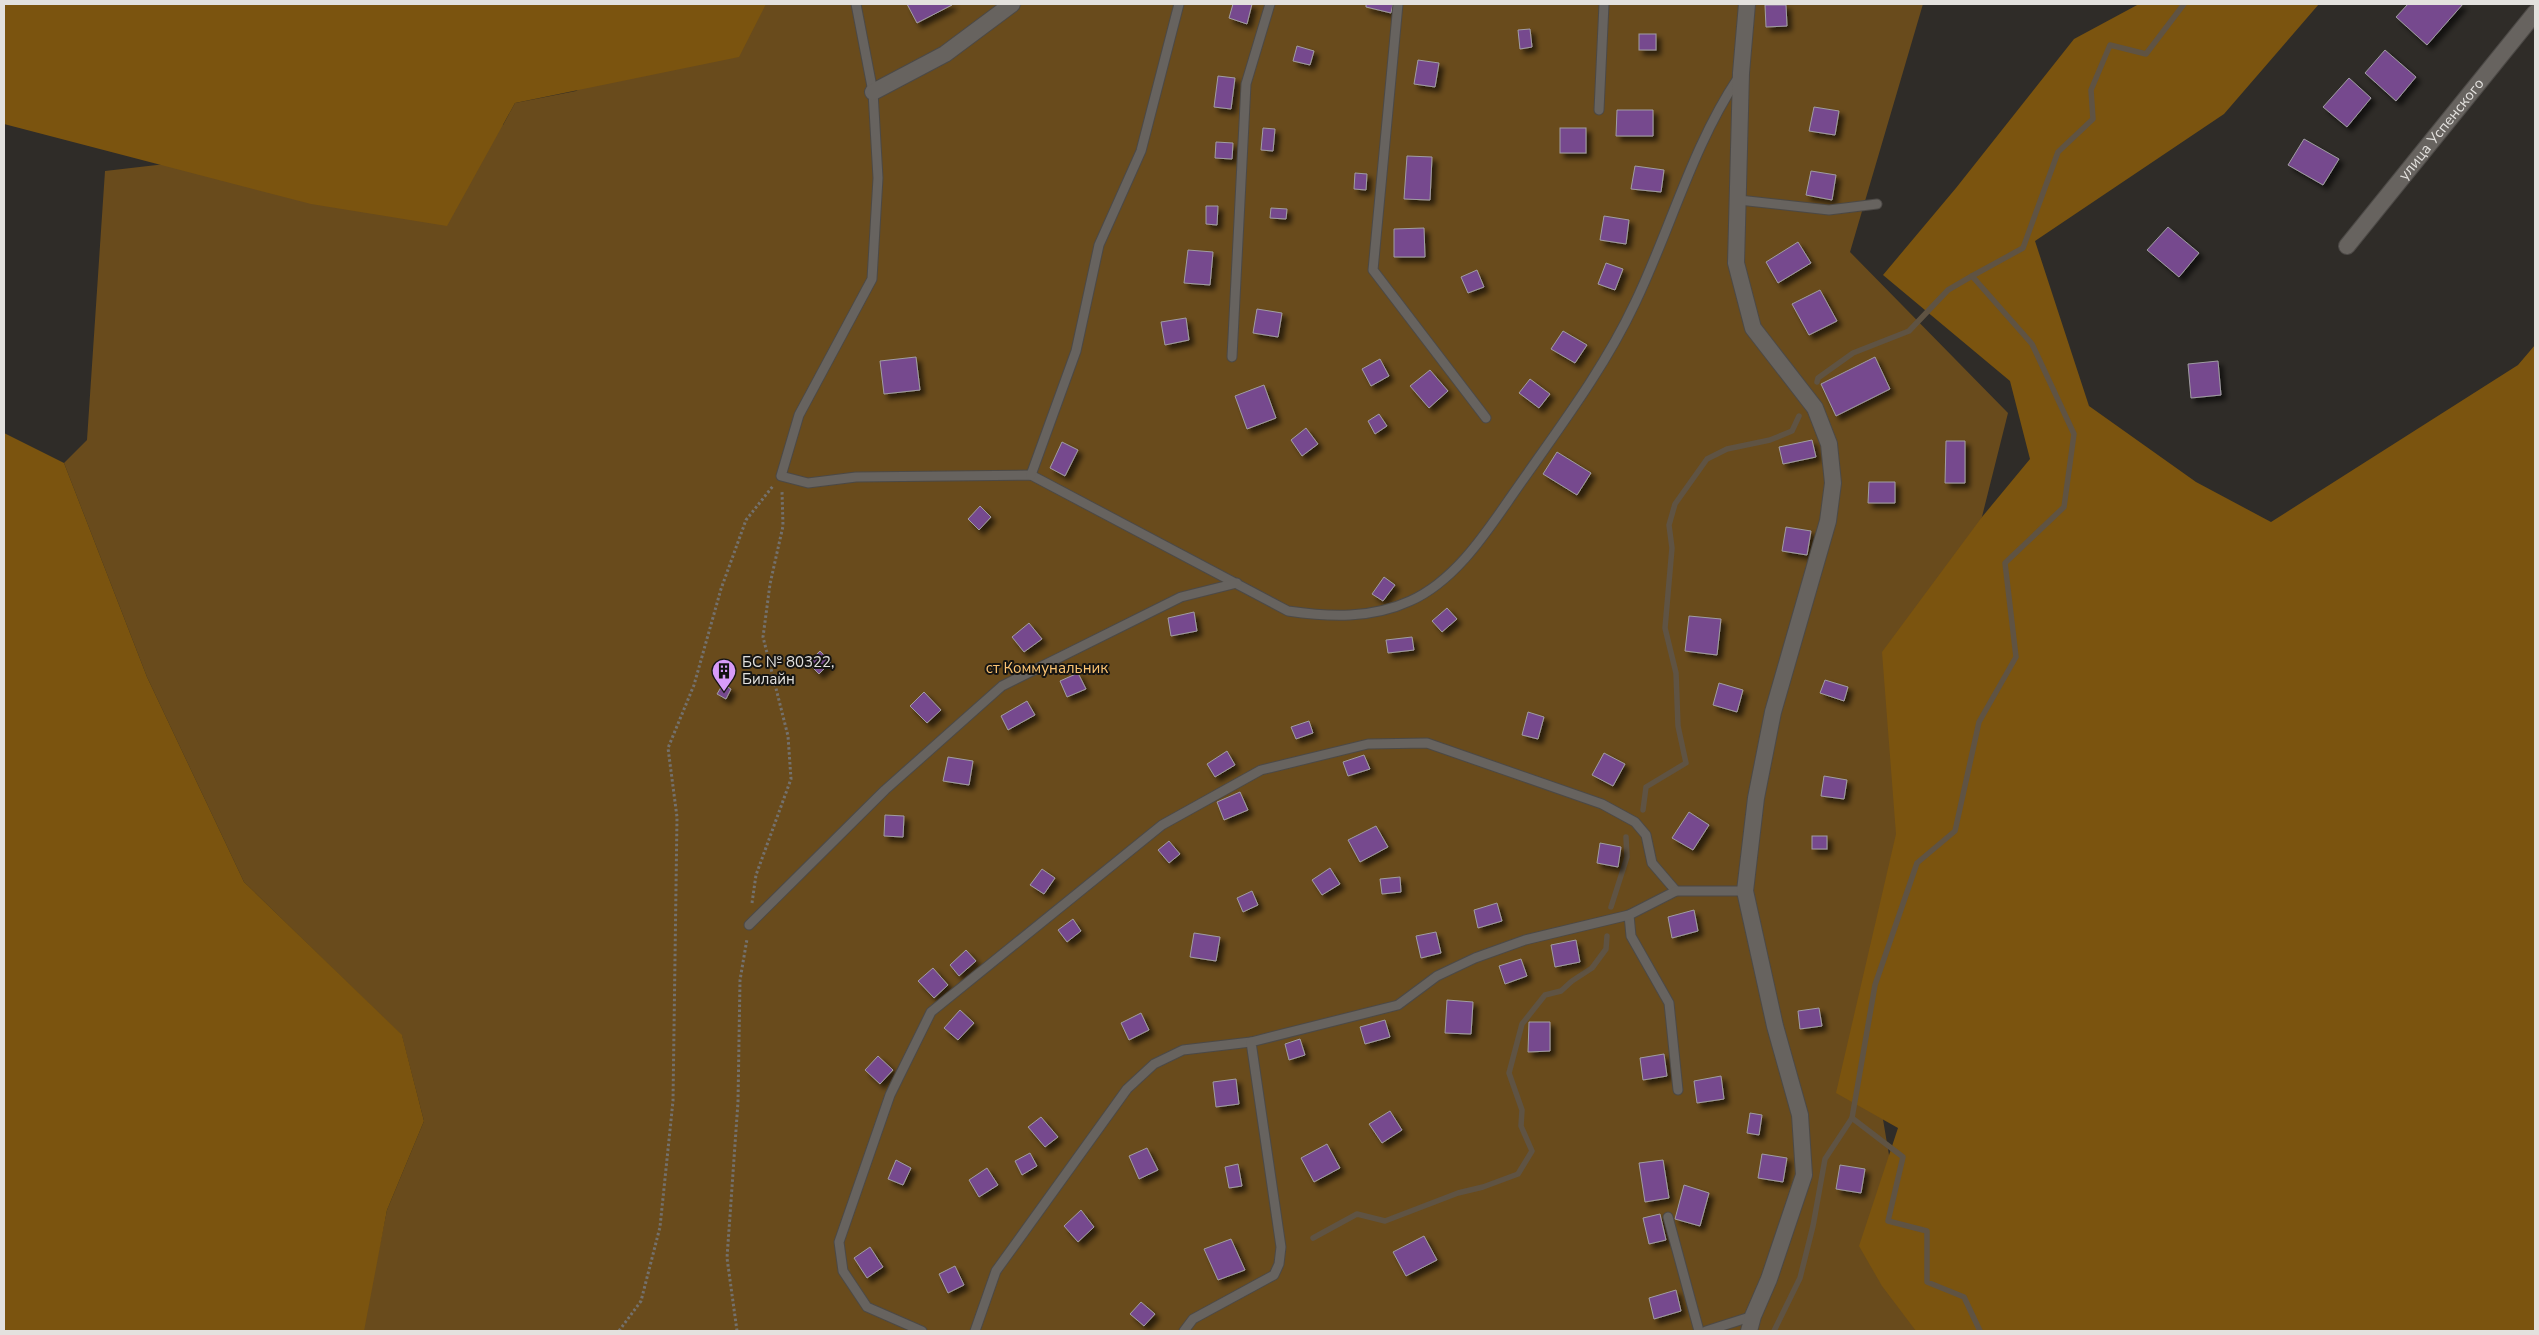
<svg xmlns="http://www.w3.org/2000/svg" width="2539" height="1335" viewBox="0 0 2539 1335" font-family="'Nunito Sans',sans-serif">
  <defs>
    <filter id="shadow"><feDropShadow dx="4.5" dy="4.5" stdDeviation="2.5" flood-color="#0009"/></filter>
  </defs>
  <rect width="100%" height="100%" fill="#2f2c28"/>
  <polygon fill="#694b1c" points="715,4 1923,4 1850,252 2008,413 1862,995 1901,1226 1970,1331 362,1331 387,1210 424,1121 402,1036 244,882 147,677 64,463 87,440 105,171 503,125 515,103 576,91"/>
  <g fill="#7b540f">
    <polygon points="4,4 766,4 739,57 515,103 447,226 311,204 4,124"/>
    <polygon points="2139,4 2319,4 2224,114 2035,241 2089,406 2196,482 2271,522 2518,365 2535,345 2535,1331 1916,1331 1882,1286 1859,1246 1898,1128 1836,1093 1896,834 1882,652 1982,517 2030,459 2010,381 1883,275 1956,188 2074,39"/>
    <polygon points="4,433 64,463 147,677 244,882 402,1035 424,1121 387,1210 364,1331 4,1331"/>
  </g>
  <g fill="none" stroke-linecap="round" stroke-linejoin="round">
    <g stroke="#5f5343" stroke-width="5.5">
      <polyline points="1817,382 1818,378 1853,353 1909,331 1948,290 1972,276"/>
      <polyline points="1643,810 1646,787 1686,763 1678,726 1676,673 1665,628 1672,548 1669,525 1675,504 1707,459 1727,449 1770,440 1792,431 1799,416"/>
      <polyline points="1611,907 1627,857 1626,837"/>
      <polyline points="1313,1238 1357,1214 1385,1221 1458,1193 1483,1187 1518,1174 1532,1151 1521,1126 1522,1110 1509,1073 1522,1024 1545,995 1561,991 1572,981 1592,968 1606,949 1607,936"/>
      <polyline points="1774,1331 1800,1278 1813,1226 1825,1159 1852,1118"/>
      <polyline points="1980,1331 1964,1297 1927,1282 1927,1231 1888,1221 1903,1157 1852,1118 1875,985 1917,863 1955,831 1979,722 2016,657 2005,563 2064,507 2074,434 2032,344 1972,276 2023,248 2058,152 2093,119 2091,90 2110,45 2146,54 2184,4"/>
    </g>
  </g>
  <g fill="#76498e" stroke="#a09da2" filter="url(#shadow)">
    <polygon points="907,4 952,4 952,5 917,23"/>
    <polygon points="1233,4 1252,4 1247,24 1229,18"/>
    <polygon points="1366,4 1393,4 1391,13 1366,7"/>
    <polygon points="2408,4 2463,4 2427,45 2396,17"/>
    <polygon points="1765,5 1786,5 1787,26 1766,27"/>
    <polygon points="1530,29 1532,47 1520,49 1518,30"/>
    <rect x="1639" y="34" width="17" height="16"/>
    <polygon points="1297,46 1314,51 1310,65 1293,61"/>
    <polygon points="2385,50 2416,77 2396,101 2365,73"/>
    <polygon points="1418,60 1439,63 1435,87 1414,84"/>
    <polygon points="1218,76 1235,78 1231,109 1214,107"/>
    <polygon points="2349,78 2371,98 2347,127 2323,107"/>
    <polygon points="1814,107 1839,111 1835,135 1809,131"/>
    <polygon points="1617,110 1653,110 1653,136 1616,136"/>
    <polygon points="1263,128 1275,129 1273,151 1261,150"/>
    <rect x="1560" y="128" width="26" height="25"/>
    <polygon points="2304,139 2339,159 2323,185 2288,165"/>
    <polygon points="1216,142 1233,143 1232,159 1215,158"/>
    <polygon points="1407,156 1432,157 1430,200 1404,199"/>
    <polygon points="1635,166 1664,170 1661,192 1631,189"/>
    <polygon points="1811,171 1836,175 1832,200 1806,195"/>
    <polygon points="1355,173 1367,174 1366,190 1354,189"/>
    <polygon points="1206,206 1218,206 1217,225 1206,224"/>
    <polygon points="1271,208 1287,209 1286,219 1270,218"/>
    <polygon points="1604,216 1629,220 1626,244 1600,240"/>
    <polygon points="2168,227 2199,253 2179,277 2147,250"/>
    <polygon points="1424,228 1425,257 1394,257 1394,229"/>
    <polygon points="1798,242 1811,263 1778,283 1766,262"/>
    <polygon points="1188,250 1213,252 1210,285 1184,283"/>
    <polygon points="1606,263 1623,269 1615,290 1598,284"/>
    <polygon points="1477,270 1484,287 1468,293 1461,277"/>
    <polygon points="1820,290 1837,321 1809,335 1792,304"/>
    <polygon points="1257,309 1282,313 1278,337 1253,333"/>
    <polygon points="1186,318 1189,340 1165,345 1161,322"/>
    <polygon points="1563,331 1587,345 1575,363 1551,349"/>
    <polygon points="916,357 920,390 884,394 880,361"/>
    <polygon points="1875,357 1890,389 1836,416 1821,384"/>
    <polygon points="1380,359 1389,376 1371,386 1362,369"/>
    <polygon points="2218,361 2221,395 2191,398 2188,364"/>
    <polygon points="1430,370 1448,391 1429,408 1410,386"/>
    <polygon points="1530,379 1550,394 1539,408 1519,393"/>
    <polygon points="1264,385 1276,418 1247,429 1235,396"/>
    <polygon points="1379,414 1387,426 1375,434 1368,421"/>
    <polygon points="1306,428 1318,444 1302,456 1291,440"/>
    <polygon points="1812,440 1816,457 1783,464 1779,447"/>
    <polygon points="1946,441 1965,441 1965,483 1945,483"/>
    <polygon points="1062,442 1078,450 1065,476 1050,468"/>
    <polygon points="1557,452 1591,473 1577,495 1543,474"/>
    <polygon points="1869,482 1895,482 1895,503 1868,503"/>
    <polygon points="980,506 991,517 979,530 968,519"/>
    <polygon points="1786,527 1811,531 1807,555 1782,551"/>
    <polygon points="1384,577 1395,585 1383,601 1372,594"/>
    <polygon points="1447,608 1457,619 1442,632 1432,621"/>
    <polygon points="1194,612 1197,631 1171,636 1168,618"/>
    <polygon points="1689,616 1721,619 1717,655 1685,651"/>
    <polygon points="1029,623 1042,639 1024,652 1012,637"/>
    <polygon points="1412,637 1414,650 1388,653 1386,640"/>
    <polygon points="820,651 831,662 819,674 808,663"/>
    <polygon points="1078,673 1086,689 1067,697 1060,681"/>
    <polygon points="1825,680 1848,687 1844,701 1820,693"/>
    <polygon points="1719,683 1743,690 1737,712 1713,705"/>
    <polygon points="723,684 731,689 726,699 717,694"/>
    <polygon points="924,692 941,710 927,723 910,706"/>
    <polygon points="1027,701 1035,715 1008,730 1001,716"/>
    <polygon points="1528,712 1544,717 1538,739 1522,735"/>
    <polygon points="1309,721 1313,733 1296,739 1291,727"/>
    <polygon points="1227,751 1235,765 1215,777 1207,764"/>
    <polygon points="1604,753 1625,764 1613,786 1592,775"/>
    <polygon points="1364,755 1370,769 1348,776 1343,762"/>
    <polygon points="948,757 973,761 969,785 943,781"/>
    <polygon points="1824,776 1847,780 1844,799 1821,796"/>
    <polygon points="1240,792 1248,810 1224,820 1217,802"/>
    <polygon points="1689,812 1709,825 1693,850 1672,838"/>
    <polygon points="885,815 904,816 903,837 884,836"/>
    <polygon points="1376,826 1388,847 1360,862 1348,840"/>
    <rect x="1812" y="836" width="15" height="13"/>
    <polygon points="1169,841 1180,854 1169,863 1158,850"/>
    <polygon points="1600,843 1621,847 1618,867 1597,863"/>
    <polygon points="1330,868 1340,884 1322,895 1312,880"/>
    <polygon points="1042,869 1055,878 1044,894 1030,885"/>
    <polygon points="1400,877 1401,892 1382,894 1380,879"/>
    <polygon points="1252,891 1258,905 1243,912 1237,898"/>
    <polygon points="1497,903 1502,921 1478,928 1474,910"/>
    <polygon points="1694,910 1698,931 1672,938 1668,917"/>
    <polygon points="1073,919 1081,931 1067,942 1058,930"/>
    <polygon points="1436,932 1441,953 1421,958 1416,936"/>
    <polygon points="1194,933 1220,937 1216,961 1190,957"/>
    <polygon points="1576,940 1580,962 1555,967 1551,945"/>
    <polygon points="966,950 976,961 959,976 950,965"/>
    <polygon points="1521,959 1527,976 1505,984 1499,966"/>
    <polygon points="933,968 948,985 934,998 918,981"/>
    <polygon points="1447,1000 1473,1002 1471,1034 1445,1033"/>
    <polygon points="1819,1008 1822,1026 1800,1029 1798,1011"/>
    <polygon points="960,1010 974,1023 958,1040 944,1028"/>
    <polygon points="1141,1013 1149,1030 1129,1040 1121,1023"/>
    <polygon points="1385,1020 1390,1037 1365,1044 1360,1027"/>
    <polygon points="1529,1022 1550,1022 1550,1051 1528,1052"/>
    <polygon points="1300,1039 1305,1055 1289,1060 1285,1044"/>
    <polygon points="1664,1054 1667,1076 1643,1080 1640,1058"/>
    <polygon points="878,1056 893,1070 880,1084 865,1070"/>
    <polygon points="1721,1076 1724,1099 1697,1103 1694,1081"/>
    <polygon points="1236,1079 1239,1104 1216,1107 1213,1082"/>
    <polygon points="1390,1111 1402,1130 1382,1143 1369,1124"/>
    <polygon points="1750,1113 1762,1115 1759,1135 1747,1133"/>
    <polygon points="1041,1117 1058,1137 1045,1147 1028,1127"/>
    <polygon points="1327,1144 1340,1168 1314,1182 1301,1158"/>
    <polygon points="1147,1148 1158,1170 1139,1179 1129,1156"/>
    <polygon points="1030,1153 1037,1166 1022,1175 1015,1161"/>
    <polygon points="1762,1154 1787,1158 1783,1182 1758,1178"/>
    <polygon points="896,1160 911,1168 903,1185 888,1179"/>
    <polygon points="1663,1160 1669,1198 1645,1202 1639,1163"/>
    <polygon points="1238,1164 1242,1186 1229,1188 1225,1167"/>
    <polygon points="1840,1165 1865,1169 1861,1193 1836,1189"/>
    <polygon points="987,1168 998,1185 979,1197 969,1180"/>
    <polygon points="1684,1185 1709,1193 1700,1226 1675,1219"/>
    <polygon points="1081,1210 1094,1227 1078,1242 1064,1226"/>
    <polygon points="1660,1214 1666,1240 1649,1244 1643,1218"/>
    <polygon points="1424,1236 1437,1260 1406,1276 1393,1252"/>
    <polygon points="1231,1239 1245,1270 1218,1280 1204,1249"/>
    <polygon points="870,1247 883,1267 867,1278 854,1258"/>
    <polygon points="955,1266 964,1285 948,1293 939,1274"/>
    <polygon points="1676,1290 1681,1311 1654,1319 1649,1298"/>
    <polygon points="1141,1302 1155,1314 1144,1326 1130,1314"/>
  </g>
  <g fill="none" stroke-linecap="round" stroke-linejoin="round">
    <defs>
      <g id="service">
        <path d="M 856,4 L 873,92 L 878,178 L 872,279 L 799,415 L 781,476 L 808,483 L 856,477 L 1031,475 L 1288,611 C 1329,617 1371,619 1410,601 C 1455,581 1486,533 1513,494 C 1556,432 1603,371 1635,303 C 1671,228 1692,147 1738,78"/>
        <polyline points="1398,4 1373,270 1486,418"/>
        <polyline points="1599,110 1604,4"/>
        <polyline points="1739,200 1829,210 1877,204"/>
        <polyline points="1232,357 1246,84 1270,4"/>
        <polyline points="1031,475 1076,351 1099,245 1141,151 1179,4"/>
        <polyline points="1629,915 1631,936 1669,1003 1678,1090"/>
        <polyline points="749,925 885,790 1002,686 1181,597 1237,583"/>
        <polyline points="1668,1217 1699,1331"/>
        <polyline points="922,1331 867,1307 843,1271 839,1242 890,1095 931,1012 1162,825 1261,770 1368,744 1427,743 1602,804 1635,822 1646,835 1652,863 1676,891"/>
        <polyline points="975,1331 996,1271 1127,1089 1154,1064 1183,1050 1251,1042"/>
        <polyline points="1184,1331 1193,1319 1274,1275 1279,1264 1281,1247 1251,1042 1398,1005 1437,976 1475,958 1525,940 1629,915 1676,891 1745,891"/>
        <polyline points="1706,1331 1753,1316"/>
      </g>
      <g id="minor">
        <polyline points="1747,4 1741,73 1736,263 1753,328 1815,408 1829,444 1833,483 1828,521 1773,712 1756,798 1745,891 1775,1026 1800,1115 1804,1175 1769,1279 1753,1316 1749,1331"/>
        <polyline points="873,92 945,54 1012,4"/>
        <path id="s1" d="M 2347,246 L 2535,13"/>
      </g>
    </defs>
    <use href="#service" stroke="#4c4946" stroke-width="11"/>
    <use href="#minor" stroke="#4c4946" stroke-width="18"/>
    <g stroke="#74716d" stroke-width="3" stroke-dasharray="2.5 2.5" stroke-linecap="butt">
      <polyline points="752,903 756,875 791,779 788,736 763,637 770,584 783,526 782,491"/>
      <polyline points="619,1331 641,1301 660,1227 673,1101 677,817 668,748 694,685 721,589 746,520 773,486"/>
      <polyline points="737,1331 727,1258 738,1102 740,980 747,939"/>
    </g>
    <use href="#service" stroke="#67635f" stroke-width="9"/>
    <use href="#minor" stroke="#67635f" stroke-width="16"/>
  </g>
  <defs>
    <symbol id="building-pin" viewBox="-11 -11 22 30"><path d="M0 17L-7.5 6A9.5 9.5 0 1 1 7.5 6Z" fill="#d79bf9" stroke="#161513"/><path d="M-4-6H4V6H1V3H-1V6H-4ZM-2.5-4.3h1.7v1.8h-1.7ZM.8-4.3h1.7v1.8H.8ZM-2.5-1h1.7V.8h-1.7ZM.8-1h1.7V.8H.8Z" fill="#111"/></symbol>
  </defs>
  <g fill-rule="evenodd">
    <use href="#building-pin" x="710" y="657" width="28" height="38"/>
  </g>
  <g text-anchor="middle" stroke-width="4" stroke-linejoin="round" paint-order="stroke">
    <g font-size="15" fill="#e3e1de" stroke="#161513">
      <text dy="5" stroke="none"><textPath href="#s1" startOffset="150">улица Успенского</textPath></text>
    </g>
    <g font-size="15" fill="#e3e1de" stroke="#161513" text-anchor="start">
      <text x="742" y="667">БС № 80322,<tspan x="742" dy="17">Билайн</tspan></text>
    </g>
    <g font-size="15" fill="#fcc473" stroke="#161513">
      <text x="1047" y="673">ст Коммунальник</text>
    </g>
  </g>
  <rect width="2539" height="1335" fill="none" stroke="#e3e1de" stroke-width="10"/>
</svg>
